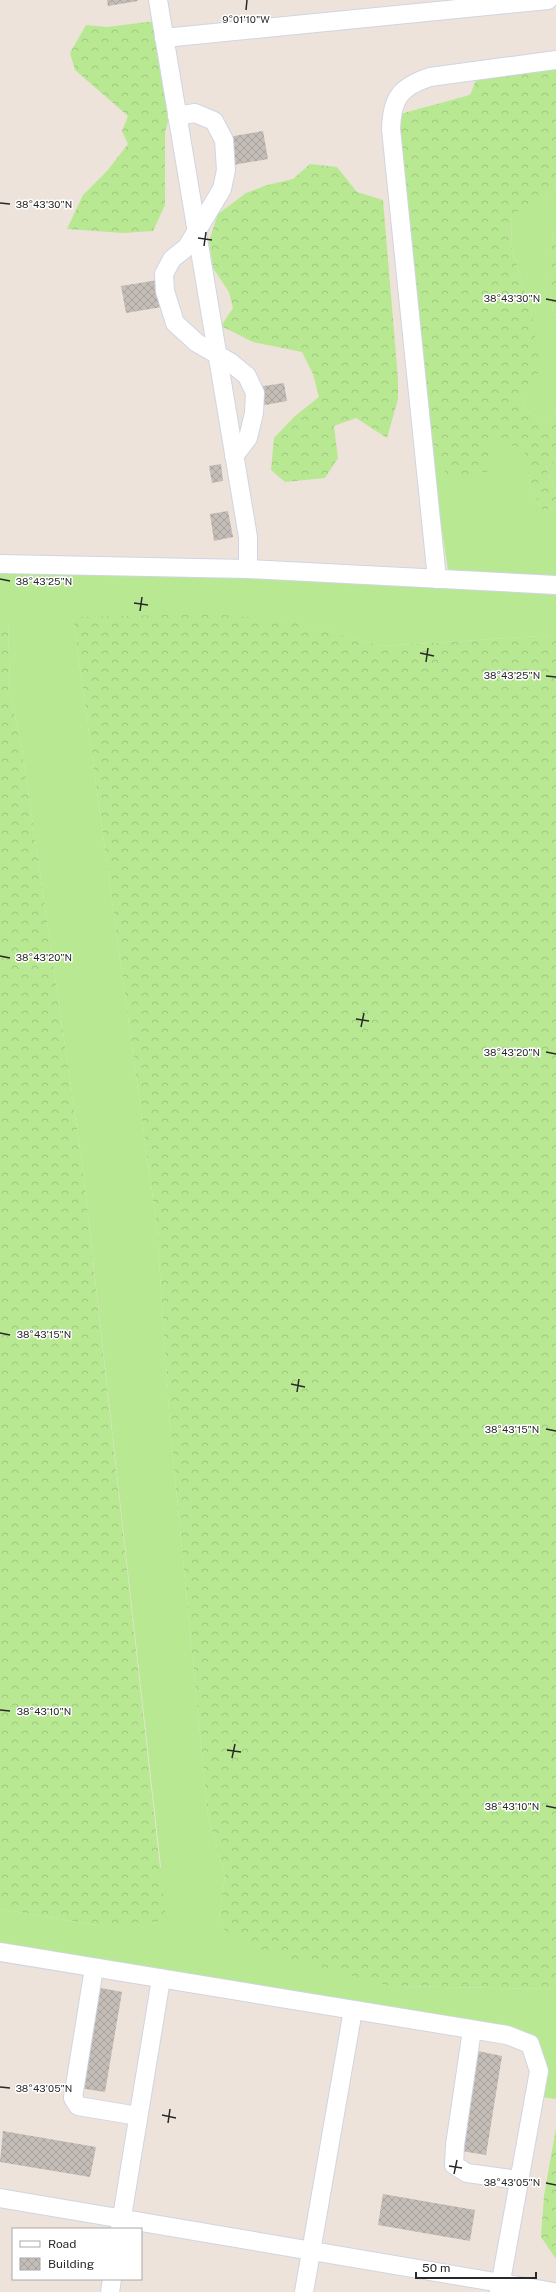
<svg xmlns="http://www.w3.org/2000/svg" width="556" height="2292" viewBox="0 0 556 2292" font-family="'Public Sans',sans-serif">
  <defs>
    <pattern id="forest-crowns" width="20" height="18" patternUnits="userSpaceOnUse"><rect width="20" height="18" fill="#b9e892"/><path d="M2 6a3 3 0 1 1 6 0M12 15a3 3 0 1 1 6 0" fill="none" stroke="#9fc77e"/></pattern>
    <pattern id="building-cross-hatch" width="8" height="8" patternUnits="userSpaceOnUse"><rect width="8" height="8" fill="#c4bdb7"/><path d="M0 0l8 8M0 8l8-8" fill="none" stroke="#a8a29d"/></pattern>
  </defs>
  <rect width="100%" height="100%" fill="#ede3da"/>
  <g fill="#b9e892">
    <path d="M 556,190 L 556,230 L 553,230 C 551,260 548,292 556,321 L 556,412 L 548,423 L 531,414 L 520,399 L 532,315 L 512,249 L 511,214 Z"/>
    <polygon points="491,441 525,448 530,485 542,510 556,508 556,578 448,570 430,452 487,451"/>
    <polygon points="556,461 556,494 546,468"/>
    <polygon points="0,569 440,585 556,595 556,635 382,646 291,621 73,617 157,1228 170,1426 208,1816 225,1876 218,1925 390,1986 556,1989 556,2099 535,2096 530,2044 0,1948 0,1909 96,1925 161,1867 83,1170 22,749 10,694 8,621 0,621"/>
  </g>
  <g fill="url(#forest-crowns)">
    <polygon points="155,21 171,110 165,133 165,205 153,231 123,233 67,229 83,195 107,171 128,144 122,131 128,116 75,70 70,53 86,25 107,27"/>
    <polygon points="556,67 556,190 511,215 512,249 532,315 540,370 520,399 531,414 548,423 556,412 556,461 546,468 556,494 556,508 542,510 530,485 524,448 492,442 487,451 493,471 449,476 430,452 398,129 400,114 470,95 478,75"/>
    <polygon points="310,164 337,167 357,192 383,200 398,379 398,399 387,438 356,418 334,426 338,458 325,478 285,482 271,470 274,438 295,416 319,397 313,374 302,352 253,342 221,326 233,308 229,292 213,268 209,241 218,214 246,193 267,185 293,179"/>
    <path d="M 553,230 L 556,230 L 556,321 C 548,292 550,260 553,230 Z"/>
    <polygon points="212,614 292,621 382,646 556,635 556,1989 390,1986 253,1949 218,1925 225,1876 208,1816 170,1426 157,1228 73,617"/>
    <polygon points="0,621 8,621 10,694 22,749 83,1170 166,1921 96,1925 0,1909"/>
    <polygon points="556,2128 556,2259 541,2237 544,2196"/>
  </g>
  <g fill="url(#building-cross-hatch)">
    <polygon points="107,0 137,0 138,1 108,6"/>
    <polygon points="263,131 268,159 233,165 228,137"/>
    <polygon points="158,280 162,307 126,313 121,286"/>
    <polygon points="284,383 287,401 260,406 257,387"/>
    <polygon points="221,464 223,481 212,483 209,466"/>
    <polygon points="228,511 233,537 214,541 210,514"/>
    <polygon points="96,1987 122,1992 105,2092 79,2088"/>
    <polygon points="478,2051 502,2056 486,2155 461,2151"/>
    <polygon points="3,2131 96,2147 90,2177 0,2162"/>
    <polygon points="383,2194 475,2210 470,2241 378,2225"/>
  </g>
  <g fill="none" stroke-linecap="round" stroke-linejoin="round">
    <defs>
      <g id="minor">
        <polyline points="158,0 248,537 248,569"/>
        <polyline points="164,38 548,0"/>
        <polyline points="177,116 195,113 214,121 224,140 226,170 222,189 187,247 172,259 164,274 165,291 175,323 197,343 230,362 247,376 255,393 254,413 248,438 234,456"/>
        <polyline points="0,564 248,569 556,585"/>
        <path d="M 437,579 L 391,129 C 392,98 400,87 430,77 L 556,60"/>
        <polyline points="0,1952 507,2035 530,2044 539,2071 499,2292"/>
        <polyline points="94,1968 73,2098 78,2106 138,2116"/>
        <polyline points="472,2030 455,2145 454,2165 467,2173 519,2180"/>
        <polyline points="0,2198 554,2292"/>
        <polyline points="120,2229 161,1979"/>
        <polyline points="110,2292 112,2279"/>
        <polyline points="304,2292 353,2010"/>
      </g>
    </defs>
    <use href="#minor" stroke="#cfd5e4" stroke-width="20"/>
    <use href="#minor" stroke="#fff" stroke-width="18"/>
  </g>
  <path fill="none" stroke="#292929" stroke-width="1.5" d="M 246,10 L 247,0M 0,203 L 10,204M 198,238 L 212,240M 204,246 L 206,232M 546,299 L 556,301M 0,579 L 10,581M 134,603 L 148,605M 140,611 L 142,597M 420,653 L 434,656M 426,662 L 428,648M 546,676 L 556,677M 0,956 L 10,958M 356,1019 L 369,1021M 361,1027 L 364,1013M 546,1052 L 556,1054M 0,1333 L 10,1335M 291,1384 L 305,1387M 297,1392 L 299,1379M 546,1429 L 556,1431M 0,1710 L 10,1711M 227,1750 L 241,1752M 232,1758 L 235,1744M 546,1806 L 556,1808M 0,2087 L 10,2088M 162,2115 L 176,2118M 168,2123 L 170,2109M 449,2166 L 462,2168M 454,2174 L 457,2160M 546,2183 L 556,2185"/>
  <g font-size="10" text-anchor="middle" fill="#292929" stroke="#fff" stroke-width="3" stroke-linejoin="round" paint-order="stroke">
    <text x="246" y="23">9°01'10"W</text>
    <text x="44" y="208">38°43'30"N</text>
    <text x="512" y="302">38°43'30"N</text>
    <text x="44" y="585">38°43'25"N</text>
    <text x="512" y="679">38°43'25"N</text>
    <text x="44" y="961">38°43'20"N</text>
    <text x="512" y="1056">38°43'20"N</text>
    <text x="44" y="1338">38°43'15"N</text>
    <text x="512" y="1433">38°43'15"N</text>
    <text x="44" y="1715">38°43'10"N</text>
    <text x="512" y="1810">38°43'10"N</text>
    <text x="44" y="2092">38°43'05"N</text>
    <text x="512" y="2186">38°43'05"N</text>
  </g>
  <rect x="12" y="2228" width="130" height="52" fill="#ffffff" stroke="#a9a9a9"/>
  <rect x="20" y="2241" width="20" height="6" fill="#ffffff" stroke="#a9a9a9"/>
  <text x="48" y="2248" font-size="12" fill="#292929">Road</text>
  <rect x="20" y="2258" width="20" height="12" fill="url(#building-cross-hatch)" stroke="#a9a9a9"/>
  <text x="48" y="2268" font-size="12" fill="#292929">Building</text>
  <path d="M416 2272v6h120v-6" fill="none" stroke="#292929" stroke-width="2"/>
  <text x="422" y="2272" font-size="12" fill="#292929" stroke="#ffffff" stroke-width="3" paint-order="stroke">50 m</text>
</svg>
